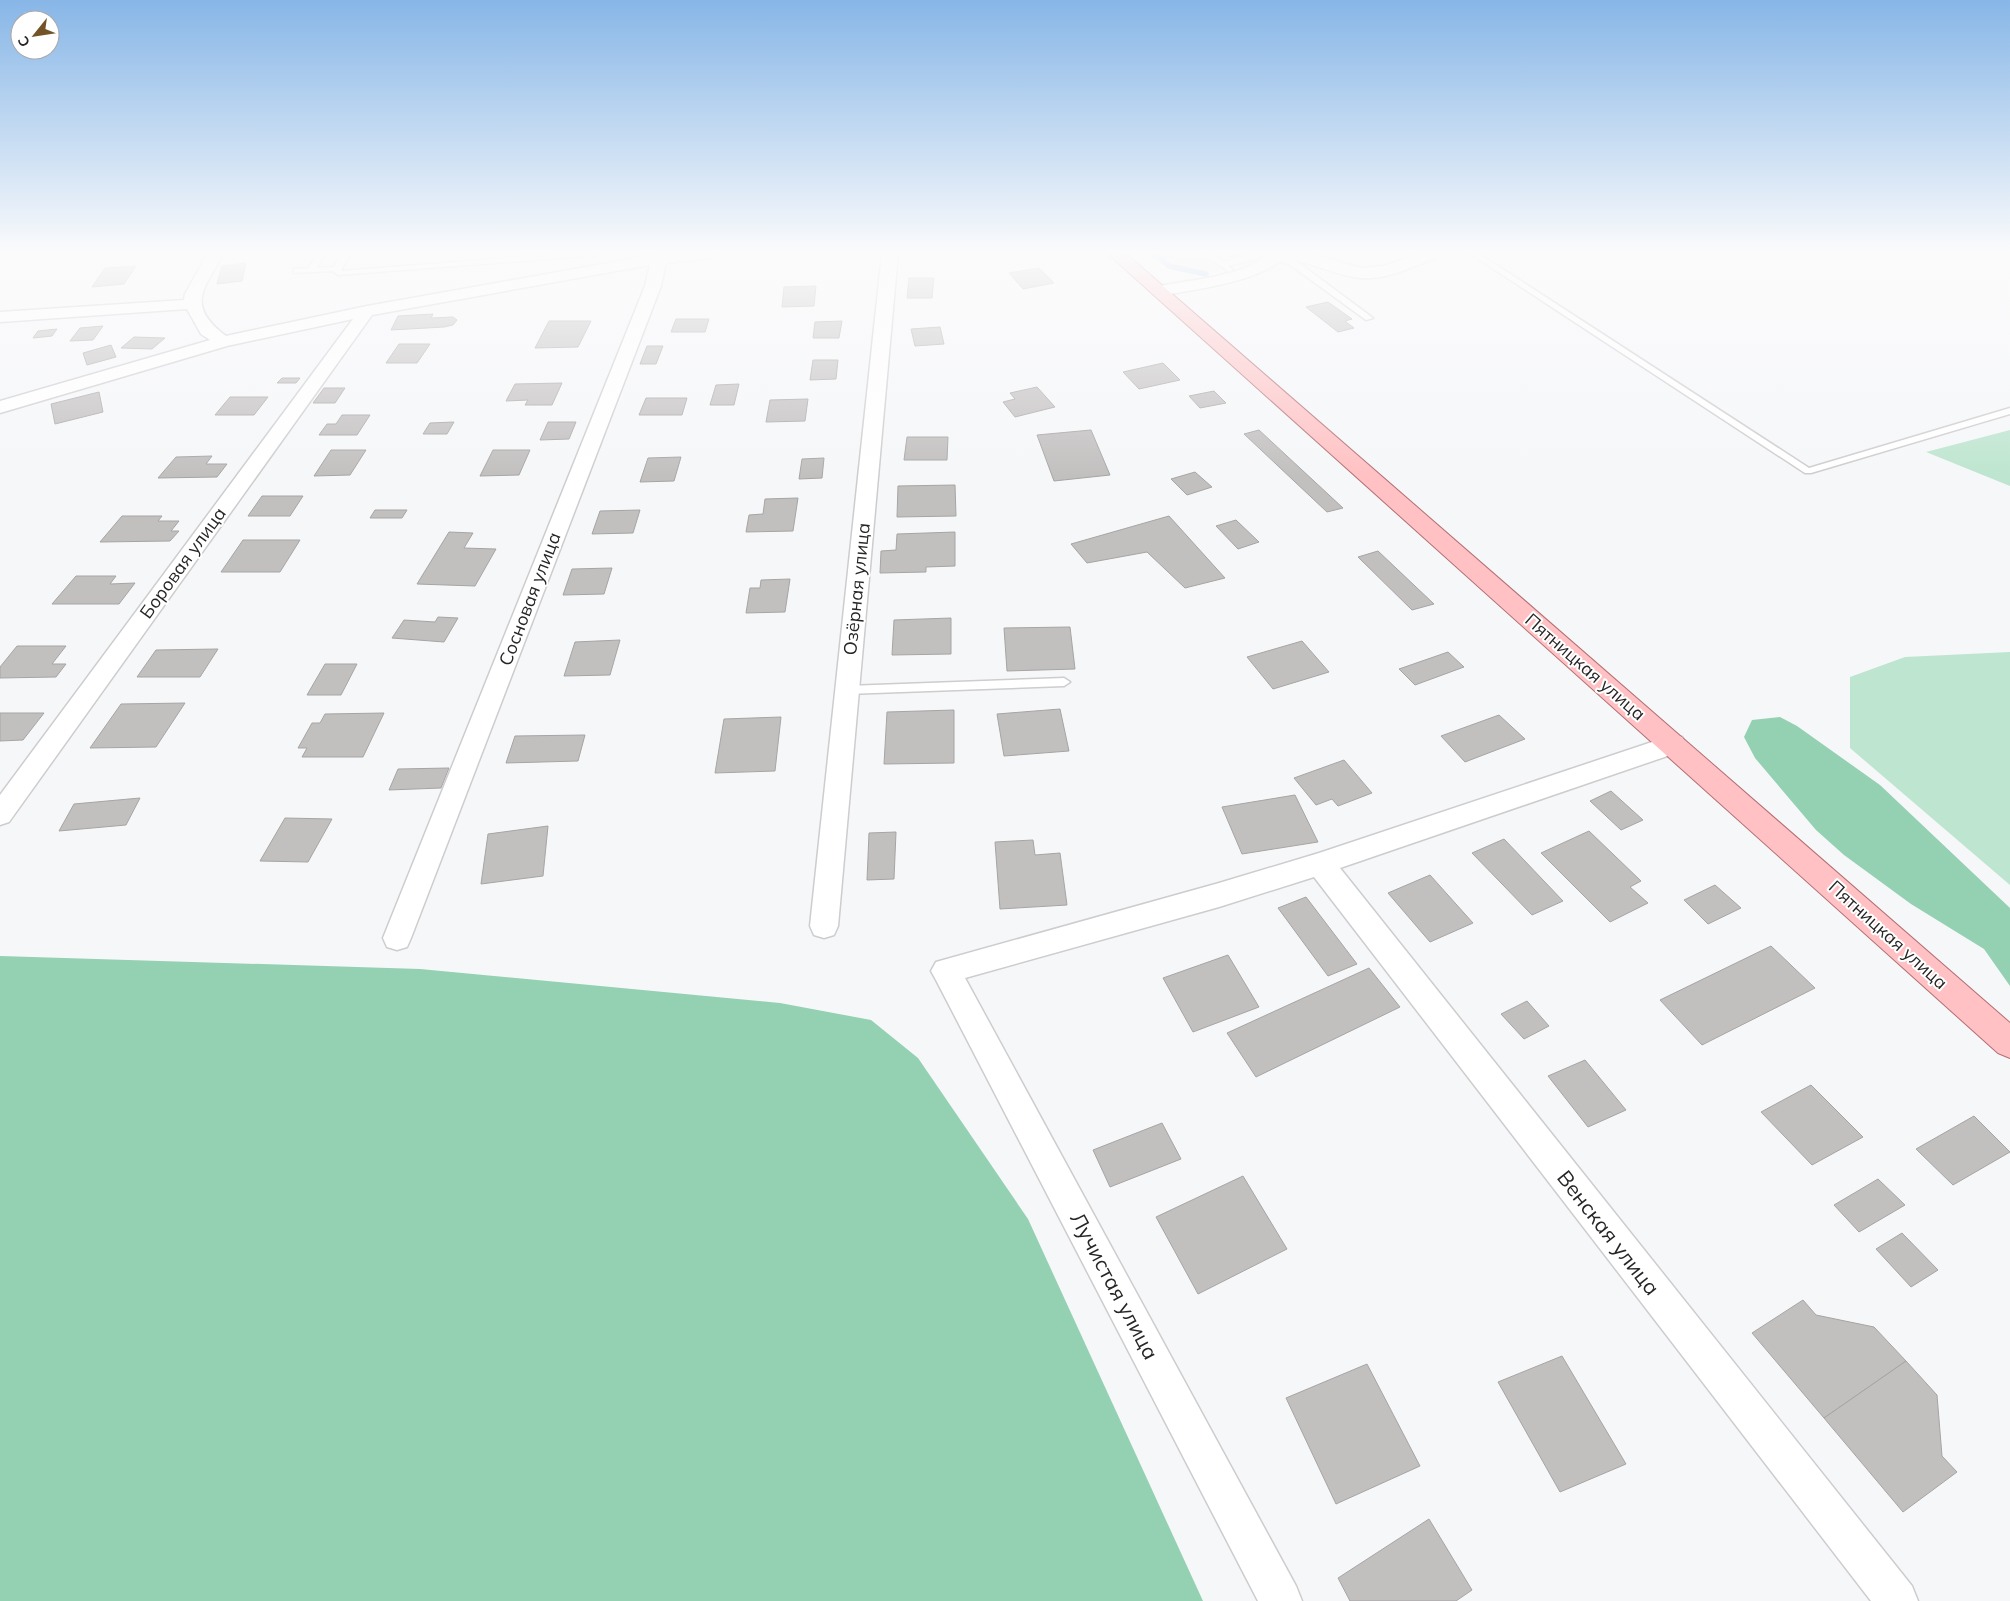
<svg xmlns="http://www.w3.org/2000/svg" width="2010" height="1601" viewBox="0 0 2010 1601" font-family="Mulish,sans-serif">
  <rect width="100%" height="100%" fill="#f6f7f9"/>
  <polygon fill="#fbead8" points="1158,253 1268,253 1255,262 1211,272 1172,264"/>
  <g fill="#bde5cf">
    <polygon points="2010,430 2010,486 1926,452"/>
    <polygon points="2010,652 2010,885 1850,748 1850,677 1905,657"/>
  </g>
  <g fill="#94d0b2">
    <polygon points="1780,717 1797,726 1880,785 2010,908 2010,986 1984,949 1911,904 1844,855 1816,830 1755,758 1744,737 1752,720"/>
    <polygon points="0,956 420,969 780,1003 871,1020 918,1058 1028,1219 1203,1601 0,1601"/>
  </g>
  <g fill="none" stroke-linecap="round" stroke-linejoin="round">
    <polyline stroke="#97b8e6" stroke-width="5.5" points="1153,253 1169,266 1206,274"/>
  </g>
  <g fill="#c2bfbf" stroke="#a7a5a4">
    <polygon points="1225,253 1249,253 1233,259"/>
    <polygon points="246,263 242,281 217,284 222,266"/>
    <polygon points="136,266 124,284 92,287 105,268"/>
    <polygon points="1039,268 1054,283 1023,289 1009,273"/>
    <polygon points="909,278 934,278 932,298 907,298"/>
    <polygon points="816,286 814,306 782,307 784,287"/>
    <polygon points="1328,302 1352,319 1345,321 1354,328 1338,332 1306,307"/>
    <polygon points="433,314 431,318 453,317 457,320 453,325 444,327 391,330 398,316"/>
    <polygon points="676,319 709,319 705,332 671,332"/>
    <polygon points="549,321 591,321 578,347 535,348"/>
    <polygon points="842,321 839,338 813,338 815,322"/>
    <polygon points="103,326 93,340 70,341 80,328"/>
    <polygon points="940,327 944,344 915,346 911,329"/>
    <polygon points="57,329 52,336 33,338 38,331"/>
    <polygon points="134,337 165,338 152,349 121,348"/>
    <polygon points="399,344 430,344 417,363 386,363"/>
    <polygon points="111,345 116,357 87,365 83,353"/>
    <polygon points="647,346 663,346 656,364 640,364"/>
    <polygon points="813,360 838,360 836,379 810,380"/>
    <polygon points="1163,363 1180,380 1139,389 1123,372"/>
    <polygon points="282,378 300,378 296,383 277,383"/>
    <polygon points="562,383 552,405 525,405 528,400 506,401 515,384"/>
    <polygon points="739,384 734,405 710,405 716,385"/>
    <polygon points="1037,387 1055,407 1015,417 1003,402 1015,399 1010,393"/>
    <polygon points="324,388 345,388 335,403 313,403"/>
    <polygon points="1214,391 1226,403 1200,408 1189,396"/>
    <polygon points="99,392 103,412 55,424 51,404"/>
    <polygon points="230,397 268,397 254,415 215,415"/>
    <polygon points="646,398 687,398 682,415 639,415"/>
    <polygon points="808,399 805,421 766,422 770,400"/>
    <polygon points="342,415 370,415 357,435 319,435 327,424 336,424"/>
    <polygon points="454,422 447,434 423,434 430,423"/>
    <polygon points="548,422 576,422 569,439 540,440"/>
    <polygon points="1091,430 1110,475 1054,481 1037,435"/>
    <polygon points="1259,430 1343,508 1327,512 1244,434"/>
    <polygon points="907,437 948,437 947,460 904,460"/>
    <polygon points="331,450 366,450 350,475 314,476"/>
    <polygon points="493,450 530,450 519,475 480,476"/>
    <polygon points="212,456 206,464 227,464 217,477 158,478 176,457"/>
    <polygon points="681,457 674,481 640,482 648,458"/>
    <polygon points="824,458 822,478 799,479 802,459"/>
    <polygon points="1195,472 1212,487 1187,495 1171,479"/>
    <polygon points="955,485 956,516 897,517 898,486"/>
    <polygon points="262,496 303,496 290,516 248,516"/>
    <polygon points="798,498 793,531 746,532 749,515 763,514 765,499"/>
    <polygon points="375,510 407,510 402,518 370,518"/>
    <polygon points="640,510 633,533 592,534 600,511"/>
    <polygon points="122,516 162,516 158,521 179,521 171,531 179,531 170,541 100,542"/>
    <polygon points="1169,516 1225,578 1185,588 1147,552 1087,563 1071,544"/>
    <polygon points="1236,520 1259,542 1238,549 1216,526"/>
    <polygon points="449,532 473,533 464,548 496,549 475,586 417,584"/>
    <polygon points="955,532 955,566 926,567 926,572 880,573 881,551 896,550 897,534"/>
    <polygon points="243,540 300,540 280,572 221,572"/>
    <polygon points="1378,551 1434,604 1412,610 1358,557"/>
    <polygon points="612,568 604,594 563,595 572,569"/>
    <polygon points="76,576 116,576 110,584 135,583 119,604 52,604"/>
    <polygon points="790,579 785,612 746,613 750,588 760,588 761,580"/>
    <polygon points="438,617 458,618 444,642 392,638 404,620 435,622"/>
    <polygon points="951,618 951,654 892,655 894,620"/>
    <polygon points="1070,627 1075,669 1007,671 1004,628"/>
    <polygon points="620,640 610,675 564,676 575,642"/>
    <polygon points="1302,641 1329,672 1273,689 1247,657"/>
    <polygon points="17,646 66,646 52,664 66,664 56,677 0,678 0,667"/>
    <polygon points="218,649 200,677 137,677 156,650"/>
    <polygon points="1448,652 1464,667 1415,685 1399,669"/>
    <polygon points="325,664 357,664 341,695 307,695"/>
    <polygon points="185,703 156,747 90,748 121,704"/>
    <polygon points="1060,709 1069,751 1004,756 997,714"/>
    <polygon points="954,710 954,763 884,764 887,712"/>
    <polygon points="0,713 44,713 23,740 0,741"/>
    <polygon points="384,713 363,757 302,757 307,748 298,748 312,723 320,723 325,714"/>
    <polygon points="1499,715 1525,739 1465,762 1441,736"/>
    <polygon points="781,717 775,771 715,773 724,719"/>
    <polygon points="585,735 578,761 506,763 515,736"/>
    <polygon points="1344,760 1372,793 1338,806 1332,799 1316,805 1294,778"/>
    <polygon points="449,768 441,788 389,790 398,769"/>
    <polygon points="1611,791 1643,820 1621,830 1590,801"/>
    <polygon points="1295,795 1318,842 1242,854 1222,807"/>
    <polygon points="140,798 126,825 59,831 74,804"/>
    <polygon points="285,818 332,819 308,862 260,861"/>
    <polygon points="548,826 543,876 481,884 488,834"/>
    <polygon points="1589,831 1641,881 1630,887 1648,903 1610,922 1541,853"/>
    <polygon points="896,832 894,879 867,880 869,833"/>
    <polygon points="1504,839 1563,901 1532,915 1472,853"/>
    <polygon points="1033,840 1035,855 1060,853 1067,905 1000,909 995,842"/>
    <polygon points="1430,875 1473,923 1430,942 1388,893"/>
    <polygon points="1715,885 1741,908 1708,924 1684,900"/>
    <polygon points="1306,897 1357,964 1328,976 1278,908"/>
    <polygon points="1771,946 1815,988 1702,1045 1660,1000"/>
    <polygon points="1228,955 1259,1007 1193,1032 1163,978"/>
    <polygon points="1369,968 1400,1007 1256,1077 1227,1033"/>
    <polygon points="1527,1001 1549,1026 1524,1039 1501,1014"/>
    <polygon points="1585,1060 1626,1110 1588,1127 1548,1076"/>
    <polygon points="1811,1085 1863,1137 1812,1165 1761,1112"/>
    <polygon points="1974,1116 2010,1152 1953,1185 1916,1149"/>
    <polygon points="1162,1123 1181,1159 1110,1187 1093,1150"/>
    <polygon points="1243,1176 1287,1249 1198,1294 1156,1217"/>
    <polygon points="1878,1179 1905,1205 1859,1232 1834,1205"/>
    <polygon points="1902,1233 1938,1270 1911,1287 1876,1249"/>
    <polygon points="1803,1300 1816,1315 1874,1327 1906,1361 1824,1418 1752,1333"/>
    <polygon points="1562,1356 1626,1464 1560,1492 1498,1382"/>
    <polygon points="1906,1361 1937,1395 1942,1456 1957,1472 1903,1512 1824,1418"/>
    <polygon points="1367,1364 1420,1466 1336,1504 1286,1398"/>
    <polygon points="1429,1519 1472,1590 1456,1601 1350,1601 1338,1578"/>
  </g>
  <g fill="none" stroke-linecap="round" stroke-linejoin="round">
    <defs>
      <g id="lane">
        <polygon points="318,253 326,253 317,268 334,267 342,253 350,253 341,271 570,253 602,253 598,255 338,275 333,271 294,273 294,269 309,268"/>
        <polygon points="1203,253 1212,253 1224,262 1254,253 1262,253 1259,258 1228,266 1233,270 1229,272"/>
        <polygon points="1469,253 1478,253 1809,468 2010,408 2010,414 1811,473 1805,473"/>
        <polygon points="1273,256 1295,260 1373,318 1366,320 1289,264 1273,260"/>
        <polygon points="1064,678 1070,682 1064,686 847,694 841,690 847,686"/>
      </g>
      <g id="street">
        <path d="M 208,253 L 224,253 C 204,289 185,305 226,336 L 367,306 L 659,254 L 718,253 L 715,256 L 710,258 L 666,263 L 661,286 L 411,938 L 407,947 L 397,950 L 387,947 L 383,938 L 645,286 L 650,265 L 372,315 L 9,822 L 0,825 L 0,795 L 353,319 L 227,346 L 0,413 L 0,401 L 210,340 L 201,334 L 187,309 L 0,322 L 0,312 L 184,300 L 185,294 Z"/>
        <polygon points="882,253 898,253 838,926 834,935 824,938 814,935 810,926"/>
        <path d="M 1270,253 L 1306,253 L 1361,268 L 1384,266 L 1421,253 L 1444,253 L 1441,256 C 1417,264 1387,281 1360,278 C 1333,275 1309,260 1282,259 C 1258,282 1192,290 1159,296 L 1153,294 L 1151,291 L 1153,288 L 1159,286 C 1191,280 1247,276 1270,253 Z"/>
        <polygon points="1673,735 1682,737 1686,744 1682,751 1340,868 1912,1586 1918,1601 1871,1601 1314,877 1219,907 965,978 1296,1586 1302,1601 1258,1601 936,980 931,971 936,962 1219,883 1319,853"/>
      </g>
      <polygon id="primary" points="1107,253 1125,253 2010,1023 2010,1058 1998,1053"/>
    </defs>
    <use href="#lane" stroke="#cdcdd0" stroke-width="3"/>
    <use href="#street" stroke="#cdcdd0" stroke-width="3"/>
    <use href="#primary" stroke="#b36f72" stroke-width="2"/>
    <use href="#lane" fill="#fff" fill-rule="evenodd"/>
    <use href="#street" fill="#fff" fill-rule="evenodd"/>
    <use href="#primary" fill="#ffc1c3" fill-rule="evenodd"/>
  </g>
  <linearGradient id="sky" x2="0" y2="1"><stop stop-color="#87b6e7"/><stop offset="0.53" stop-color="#fbfbfc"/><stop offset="1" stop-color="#fbfbfc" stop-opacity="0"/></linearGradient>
  <rect width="2010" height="477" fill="url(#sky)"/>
  <g text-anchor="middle" stroke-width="4" stroke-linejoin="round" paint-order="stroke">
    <g font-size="18" fill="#262627" stroke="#fff">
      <text transform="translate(183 563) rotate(-54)" y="6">Боровая улица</text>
      <text transform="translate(857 589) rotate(-84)" y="6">Озёрная улица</text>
      <text transform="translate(530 599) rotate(-69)" y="6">Сосновая улица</text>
      <text transform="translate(1585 667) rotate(41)" y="6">Пятницкая улица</text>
      <text transform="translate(1888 935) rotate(42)" y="6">Пятницкая улица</text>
    </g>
    <g font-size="21" fill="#262627" stroke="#fff">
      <text transform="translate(1608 1233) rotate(52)" y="7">Венская улица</text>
      <text transform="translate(1114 1286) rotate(62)" y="7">Лучистая улица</text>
    </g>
  </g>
  <g transform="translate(35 35) rotate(240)"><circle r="24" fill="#ffffff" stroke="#a8a8a9"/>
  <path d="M0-4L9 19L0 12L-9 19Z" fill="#735429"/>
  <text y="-8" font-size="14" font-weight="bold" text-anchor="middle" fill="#262627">С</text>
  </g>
</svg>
